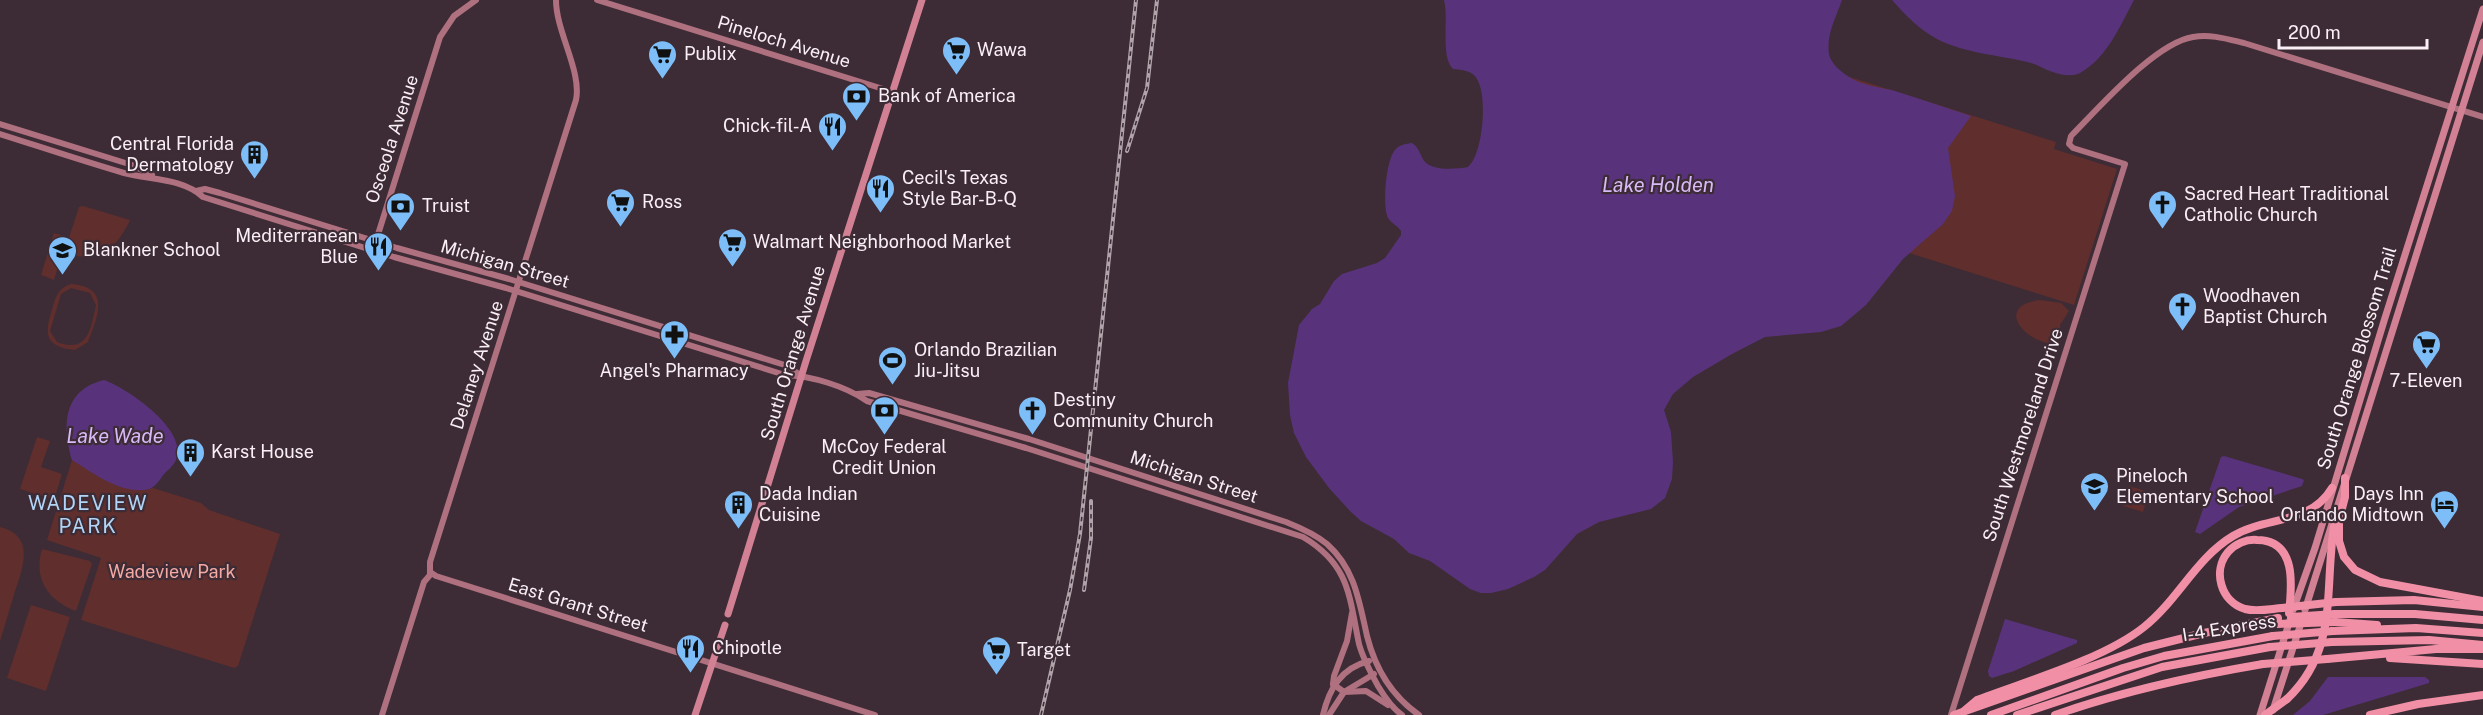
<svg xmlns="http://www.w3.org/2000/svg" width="2483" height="715" viewBox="0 0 2483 715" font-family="'Public Sans',sans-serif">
  <rect width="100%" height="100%" fill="#3d2c35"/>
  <g fill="#602e2c" fill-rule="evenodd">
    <polygon points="1840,74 2056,142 2054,149 2117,169 2074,305 1795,217"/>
    <path d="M 83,206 L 130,220 C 116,250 98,264 64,253 L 79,207 Z"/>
    <polygon points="54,233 67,237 54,280 41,275"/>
    <path d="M 71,284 C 111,287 98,316 88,342 L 75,350 C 45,347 44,334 52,310 C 55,298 58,288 71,284 ZM 71,288 L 90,293 L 96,305 C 91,329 88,354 57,342 L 50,331 L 61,294 Z"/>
    <path d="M 2040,300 L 2061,303 L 2069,311 L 2060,325 L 2060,339 L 2052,344 C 2021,340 1996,305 2040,300 Z"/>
    <polygon points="37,437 50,441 41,467 62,474 54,500 20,489"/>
    <polygon points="72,460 126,488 145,490 153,488 201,503 209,510 280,534 238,666 234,668 81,620 101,558 47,540"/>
    <polygon points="2129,486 2149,492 2143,512 2123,506"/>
    <path d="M 0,527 C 37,536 22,570 14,595 C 9,610 5,626 0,641 Z"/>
    <path d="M 42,549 L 90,561 L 92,564 L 76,611 C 48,601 33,578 42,549 Z"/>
    <polygon points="31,605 70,617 46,691 7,678"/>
  </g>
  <g fill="#58337b">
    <path d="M 1444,0 L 1842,0 C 1836,18 1826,34 1829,54 C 1831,64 1842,73 1851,78 C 1864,86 1880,87 1895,91 C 1921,99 1946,108 1971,116 L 1948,148 L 1955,196 L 1952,211 L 1943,224 L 1903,259 L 1866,305 L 1841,326 L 1821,332 L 1765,337 L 1732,354 L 1693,377 L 1673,394 L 1664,410 L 1671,432 L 1673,462 L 1672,479 L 1665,498 L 1651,509 L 1599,522 L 1577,534 L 1545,570 L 1534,577 L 1508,589 L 1491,593 L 1481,593 L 1470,589 L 1430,561 L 1409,553 L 1394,539 L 1361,521 L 1351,512 L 1329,488 L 1306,457 L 1294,433 L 1290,415 L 1288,383 L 1299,325 L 1312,309 L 1320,304 L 1334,281 L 1342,274 L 1377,263 L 1385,258 L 1401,235 L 1401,231 C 1398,226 1391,223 1388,218 C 1382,206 1386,160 1395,150 C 1400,144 1406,144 1412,143 C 1420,148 1420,156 1425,162 C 1434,171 1456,169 1468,167 C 1483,155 1489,92 1475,76 C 1469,70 1462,70 1453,69 C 1440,56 1449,19 1444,0 Z"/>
    <path d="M 1892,0 L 2134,0 C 2120,26 2107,58 2080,73 C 2073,77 2060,75 2053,72 C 2045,70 2039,65 2031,63 C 2001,55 1966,54 1937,39 C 1920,30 1905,15 1892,0 Z"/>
    <path d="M 104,380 C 127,388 189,430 176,460 C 174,465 168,470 164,474 C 158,482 154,490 143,490 C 118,492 93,473 72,460 C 62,425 63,390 104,380 Z"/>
    <polygon points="2224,456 2302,479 2304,480 2302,486 2239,507 2200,534 2195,532 2221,457"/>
    <polygon points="2005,619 2077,640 2077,643 2014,671 1992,678 1989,676 1988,671"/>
    <polygon points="2328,677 2425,677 2429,680 2429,683 2323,715 2293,715 2310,701"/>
  </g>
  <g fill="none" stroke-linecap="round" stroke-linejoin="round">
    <g stroke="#af707f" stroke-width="6">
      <polyline points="597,0 893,92"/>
      <polyline points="0,124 132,165 152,175"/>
      <path d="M 0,134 C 41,147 83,161 124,173 C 150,180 183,178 203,197 L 394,257 L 506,288 L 785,375 C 812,376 845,386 867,401 L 1026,448 L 1303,537 C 1350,565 1349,596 1359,644 C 1363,659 1371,673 1378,686 C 1384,696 1392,708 1402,715"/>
      <polyline points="196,191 205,189 220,193 397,248 509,279 788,366 801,376"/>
      <polyline points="375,244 440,37 454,16 476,0"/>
      <path d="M 857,394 L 869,393 L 1029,439 L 1286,522 C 1301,528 1315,534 1327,544 C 1355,569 1359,601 1367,636 C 1375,668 1392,696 1419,715"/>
      <polyline points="430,572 436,576 875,715"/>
      <polyline points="1333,684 1334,676 1347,641 1352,613"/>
      <polyline points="1333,684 1344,692 1366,691 1388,705"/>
      <path d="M 382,715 L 424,582 L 430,575 L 430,562 L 576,100 C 582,71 556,32 556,0"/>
      <path d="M 1323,715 C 1329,689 1341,668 1369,661"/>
      <polyline points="1329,715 1344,692 1374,674"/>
      <path d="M 1951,715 L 2125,164 L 2073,148 L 2069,144 L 2071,136 C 2099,108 2155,43 2193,37 C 2211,34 2227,39 2244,43 L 2483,117"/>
    </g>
    <g stroke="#d28094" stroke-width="7">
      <polyline points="2293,610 2315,548 2384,321 2483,9"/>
      <polyline points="2305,610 2483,42"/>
      <polyline points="728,614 806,361 922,0"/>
      <polyline points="2273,710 2302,620"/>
      <polyline points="695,715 725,625"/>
      <polyline points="2260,715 2290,620"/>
    </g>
    <g stroke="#f18fa7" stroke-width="8">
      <polyline points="2345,478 2345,497 2339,520 2339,541 2344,557 2355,570 2380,582 2483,601"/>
      <polyline points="2336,602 2414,600 2483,607"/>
      <path d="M 2282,608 C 2270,609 2257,612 2245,609 C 2221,602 2212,571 2228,552 C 2235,544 2246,539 2257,540 C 2297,540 2292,586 2289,613"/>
      <polyline points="2335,614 2415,614 2483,620"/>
      <polyline points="2335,622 2377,625"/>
      <polyline points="2333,631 2416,628 2483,633"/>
      <polyline points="2332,642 2429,640 2483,645"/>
      <polyline points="2390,658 2483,664"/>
      <polyline points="2327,659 2436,649 2483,649"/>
      <path d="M 2287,699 C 2339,650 2324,590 2334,526"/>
      <path d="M 1964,711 L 1977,700 C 2027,681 2104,659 2144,627 C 2178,600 2196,558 2233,536 C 2266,516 2310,525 2332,488"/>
      <polyline points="1954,715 2144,648 2204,633 2278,618"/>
      <polyline points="1991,715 2123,668 2164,656 2273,636"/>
      <polyline points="2017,715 2162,667 2270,647"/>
      <path d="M 2055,715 C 2123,691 2192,676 2263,664"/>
      <polyline points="2370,715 2418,704 2483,695"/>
    </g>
    <defs>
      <g id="rail">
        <polyline points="1127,151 1147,88 1157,0"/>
        <polyline points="1084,590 1091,538 1091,501"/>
        <polyline points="1041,715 1070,590 1080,534 1136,0"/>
      </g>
    </defs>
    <use href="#rail" stroke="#b0a3aa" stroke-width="4"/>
    <use href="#rail" stroke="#3d2c35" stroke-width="1.5" stroke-dasharray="4.5" stroke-linecap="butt"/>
    <g stroke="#f18fa7" stroke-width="8">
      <polyline points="2282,608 2336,602"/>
      <polyline points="2291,617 2335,614"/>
      <polyline points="2277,624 2335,622"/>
      <polyline points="2273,636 2333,631"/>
      <polyline points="2270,647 2332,642"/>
      <polyline points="2263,664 2327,659"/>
      <polyline points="2265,715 2287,699"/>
    </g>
  </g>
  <defs>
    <symbol id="supermarket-pin" viewBox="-11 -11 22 30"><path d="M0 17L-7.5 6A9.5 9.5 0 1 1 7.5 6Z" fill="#7dbef9" stroke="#3d2c35"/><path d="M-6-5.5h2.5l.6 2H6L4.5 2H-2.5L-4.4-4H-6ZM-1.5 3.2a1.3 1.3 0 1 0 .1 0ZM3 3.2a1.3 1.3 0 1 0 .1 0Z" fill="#111"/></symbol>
    <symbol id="bank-pin" viewBox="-11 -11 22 30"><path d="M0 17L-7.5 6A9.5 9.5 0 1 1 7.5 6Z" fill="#7dbef9" stroke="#3d2c35"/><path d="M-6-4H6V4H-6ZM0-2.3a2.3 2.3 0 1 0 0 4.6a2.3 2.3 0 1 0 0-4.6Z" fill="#111"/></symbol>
    <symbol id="restaurant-pin" viewBox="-11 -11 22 30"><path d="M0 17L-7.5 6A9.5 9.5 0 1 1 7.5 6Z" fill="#7dbef9" stroke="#3d2c35"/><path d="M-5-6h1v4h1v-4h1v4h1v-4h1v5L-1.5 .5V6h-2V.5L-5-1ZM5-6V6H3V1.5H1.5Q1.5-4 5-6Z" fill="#111"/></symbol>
    <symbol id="building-pin" viewBox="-11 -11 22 30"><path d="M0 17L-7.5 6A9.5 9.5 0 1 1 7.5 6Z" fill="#7dbef9" stroke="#3d2c35"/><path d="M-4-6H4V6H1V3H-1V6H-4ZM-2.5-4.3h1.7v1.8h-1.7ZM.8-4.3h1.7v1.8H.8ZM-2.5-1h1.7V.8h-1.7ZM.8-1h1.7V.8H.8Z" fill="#111"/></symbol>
    <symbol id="church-pin" viewBox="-11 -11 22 30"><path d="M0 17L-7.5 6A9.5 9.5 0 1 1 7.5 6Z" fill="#7dbef9" stroke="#3d2c35"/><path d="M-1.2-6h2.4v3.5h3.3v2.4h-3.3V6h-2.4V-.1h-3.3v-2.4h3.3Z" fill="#111"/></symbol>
    <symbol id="school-pin" viewBox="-11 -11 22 30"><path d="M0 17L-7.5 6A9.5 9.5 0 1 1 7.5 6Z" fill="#7dbef9" stroke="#3d2c35"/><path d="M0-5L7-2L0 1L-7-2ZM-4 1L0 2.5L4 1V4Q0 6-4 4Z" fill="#111"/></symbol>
    <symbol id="pharmacy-pin" viewBox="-11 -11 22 30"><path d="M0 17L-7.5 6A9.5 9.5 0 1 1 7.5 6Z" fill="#7dbef9" stroke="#3d2c35"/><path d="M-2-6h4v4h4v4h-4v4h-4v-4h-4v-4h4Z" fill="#111"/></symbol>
    <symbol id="stadium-pin" viewBox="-11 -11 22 30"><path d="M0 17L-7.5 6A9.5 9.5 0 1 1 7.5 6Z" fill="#7dbef9" stroke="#3d2c35"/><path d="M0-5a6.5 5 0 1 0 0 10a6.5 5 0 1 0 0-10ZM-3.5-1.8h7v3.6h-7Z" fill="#111"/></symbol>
    <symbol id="hotel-pin" viewBox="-11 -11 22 30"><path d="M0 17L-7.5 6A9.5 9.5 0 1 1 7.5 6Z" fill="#7dbef9" stroke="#3d2c35"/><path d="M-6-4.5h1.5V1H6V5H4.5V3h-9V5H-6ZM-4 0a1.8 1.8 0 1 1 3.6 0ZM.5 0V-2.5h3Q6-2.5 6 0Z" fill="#111"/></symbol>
  </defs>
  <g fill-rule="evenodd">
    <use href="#supermarket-pin" x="940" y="34" width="33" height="45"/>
    <use href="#supermarket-pin" x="646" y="38" width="33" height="45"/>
    <use href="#bank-pin" x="840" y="80" width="33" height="45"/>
    <use href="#restaurant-pin" x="816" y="110" width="33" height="45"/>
    <use href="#building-pin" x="238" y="138" width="33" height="45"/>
    <use href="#restaurant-pin" x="864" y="172" width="33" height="45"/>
    <use href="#supermarket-pin" x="604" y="186" width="33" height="45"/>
    <use href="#church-pin" x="2146" y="188" width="33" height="45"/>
    <use href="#bank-pin" x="384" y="190" width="33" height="45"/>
    <use href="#supermarket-pin" x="716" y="226" width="33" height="45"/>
    <use href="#restaurant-pin" x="362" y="230" width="33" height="45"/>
    <use href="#school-pin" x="46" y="234" width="33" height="45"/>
    <use href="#church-pin" x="2166" y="290" width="33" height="45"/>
    <use href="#pharmacy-pin" x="658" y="318" width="33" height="45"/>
    <use href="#supermarket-pin" x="2410" y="328" width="33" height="45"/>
    <use href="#stadium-pin" x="876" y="344" width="33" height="45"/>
    <use href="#bank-pin" x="868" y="394" width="33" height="45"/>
    <use href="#church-pin" x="1016" y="394" width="33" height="45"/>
    <use href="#building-pin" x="174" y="436" width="33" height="45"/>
    <use href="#school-pin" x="2078" y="470" width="33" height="45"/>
    <use href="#building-pin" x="722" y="488" width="33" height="45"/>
    <use href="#hotel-pin" x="2428" y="488" width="33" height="45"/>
    <use href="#restaurant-pin" x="674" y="632" width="33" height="45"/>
    <use href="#supermarket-pin" x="980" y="634" width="33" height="45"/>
  </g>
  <g text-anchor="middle" stroke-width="4.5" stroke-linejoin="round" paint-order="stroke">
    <g font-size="18" fill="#faeff5" stroke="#3d2c35">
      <text transform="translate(784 42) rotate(17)" y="6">Pineloch Avenue</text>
      <text transform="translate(392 139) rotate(-72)" y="6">Osceola Avenue</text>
      <text transform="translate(505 264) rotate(16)" y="6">Michigan Street</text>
      <text transform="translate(793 353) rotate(-73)" y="6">South Orange Avenue</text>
      <text transform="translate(2357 358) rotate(-73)" y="6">South Orange Blossom Trail</text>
      <text transform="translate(477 365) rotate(-72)" y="6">Delaney Avenue</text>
      <text transform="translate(2023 435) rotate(-72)" y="6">South Westmoreland Drive</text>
      <text transform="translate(1194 477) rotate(18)" y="6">Michigan Street</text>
      <text transform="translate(578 605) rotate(17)" y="6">East Grant Street</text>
      <text transform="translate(2229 628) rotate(-9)" y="6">I-4 Express</text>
    </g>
    <g font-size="18" fill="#faeff5" stroke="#3d2c35" text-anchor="start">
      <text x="977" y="56">Wawa</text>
      <text x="684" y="60">Publix</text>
      <text x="878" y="102">Bank of America</text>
      <text x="812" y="132" text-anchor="end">Chick-fil-A</text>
      <text x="234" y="150" text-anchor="end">Central Florida<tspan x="234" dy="21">Dermatology</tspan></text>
      <text x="902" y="184">Cecil's Texas<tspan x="902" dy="21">Style Bar-B-Q</tspan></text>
      <text x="2184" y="200">Sacred Heart Traditional<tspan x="2184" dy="21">Catholic Church</tspan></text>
      <text x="642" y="208">Ross</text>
      <text x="422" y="212">Truist</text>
      <text x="358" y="242" text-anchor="end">Mediterranean<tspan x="358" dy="21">Blue</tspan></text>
      <text x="753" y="248">Walmart Neighborhood Market</text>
      <text x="83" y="256">Blankner School</text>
      <text x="2203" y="302">Woodhaven<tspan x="2203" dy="21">Baptist Church</tspan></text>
      <text x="914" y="356">Orlando Brazilian<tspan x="914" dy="21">Jiu-Jitsu</tspan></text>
      <text x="674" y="377" text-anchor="middle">Angel's Pharmacy</text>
      <text x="2426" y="387" text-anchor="middle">7-Eleven</text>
      <text x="1053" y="406">Destiny<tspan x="1053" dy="21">Community Church</tspan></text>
      <text x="884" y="453" text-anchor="middle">McCoy Federal<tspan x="884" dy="21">Credit Union</tspan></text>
      <text x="211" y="458">Karst House</text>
      <text x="2116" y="482">Pineloch<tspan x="2116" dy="21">Elementary School</tspan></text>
      <text x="759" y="500">Dada Indian<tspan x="759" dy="21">Cuisine</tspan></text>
      <text x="2424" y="500" text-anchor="end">Days Inn<tspan x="2424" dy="21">Orlando Midtown</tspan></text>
      <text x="712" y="654">Chipotle</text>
      <text x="1017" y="656">Target</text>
    </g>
    <g font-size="18" fill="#f5a9a3" stroke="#3d2c35">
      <text x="172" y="578">Wadeview Park</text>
    </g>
    <g font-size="20" font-style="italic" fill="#d7baf8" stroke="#3d2c35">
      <text x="1658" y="192">Lake Holden</text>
      <text x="115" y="443">Lake Wade</text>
    </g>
    <g font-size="20" letter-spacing="1.5" fill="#b2d5f7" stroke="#3d2c35">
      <text x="88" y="510">WADEVIEW<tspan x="88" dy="23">PARK</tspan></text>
    </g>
  </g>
  <path d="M2279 39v9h148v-9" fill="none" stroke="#faeff5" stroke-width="3"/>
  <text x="2288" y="39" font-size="18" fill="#faeff5" stroke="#3d2c35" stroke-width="4.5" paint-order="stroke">200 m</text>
</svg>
